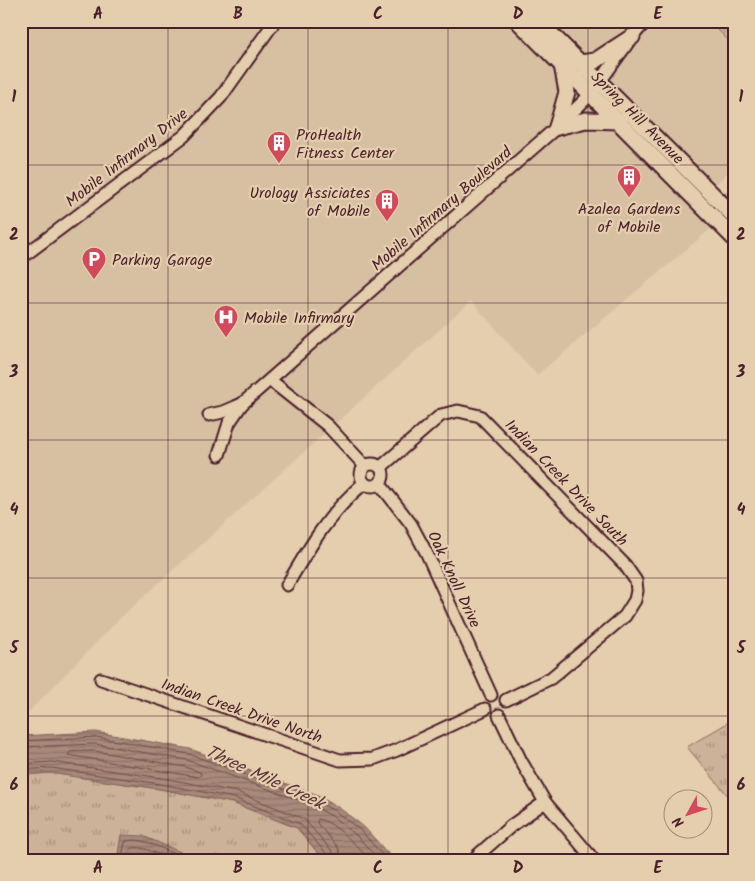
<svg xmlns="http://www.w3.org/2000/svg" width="755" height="881" viewBox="0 0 755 881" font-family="Kalam,sans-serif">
  <defs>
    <pattern id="grass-tufts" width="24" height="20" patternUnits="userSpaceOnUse" patternTransform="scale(1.25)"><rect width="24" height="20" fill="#cbb298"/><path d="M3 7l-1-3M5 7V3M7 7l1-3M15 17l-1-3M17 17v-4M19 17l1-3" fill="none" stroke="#a7907c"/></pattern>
    <pattern id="water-rules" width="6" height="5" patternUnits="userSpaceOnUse" patternTransform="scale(1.25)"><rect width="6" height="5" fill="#a88a7a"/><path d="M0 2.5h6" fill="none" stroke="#8b7064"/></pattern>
  </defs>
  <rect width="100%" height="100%" fill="#e4cead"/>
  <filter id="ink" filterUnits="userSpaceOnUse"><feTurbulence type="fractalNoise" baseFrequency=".02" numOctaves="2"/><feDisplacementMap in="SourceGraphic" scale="10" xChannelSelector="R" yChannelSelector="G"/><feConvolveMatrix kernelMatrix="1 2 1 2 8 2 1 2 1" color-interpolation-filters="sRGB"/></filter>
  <g filter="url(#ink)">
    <g fill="#d7bfa2">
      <polygon points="21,21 504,21 714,226 537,375 471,301 119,619 21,720"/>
      <polygon points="542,21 734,21 734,166 711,189"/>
    </g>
    <g fill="url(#grass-tufts)" stroke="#8a6862">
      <polygon points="709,21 734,21 734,46"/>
      <polygon points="734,185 734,210 721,197"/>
      <polygon points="734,719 734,803 687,747"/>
      <polygon points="50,773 160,789 233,803 297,828 324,860 21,860 21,775"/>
    </g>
    <g fill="url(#water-rules)" stroke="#825f5a">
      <polygon points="96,732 190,749 312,793 338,807 363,826 394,860 324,860 297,828 233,803 160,789 50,773 21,775 21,736"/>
      <polygon points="121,835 143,836 199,860 115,860 118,854"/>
    </g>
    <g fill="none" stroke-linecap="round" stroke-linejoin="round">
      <g stroke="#704a4b" stroke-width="1">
        <polyline points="21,741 96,737 189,754 309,798 335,811 360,830 387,860"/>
        <polyline points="21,747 95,744 187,760 307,803 332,816 356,835 379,860"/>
        <polygon points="95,751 185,767 200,772 201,775 198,777 68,755 70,752"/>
        <polyline points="21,764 52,762 162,778 237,792 304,819 332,851 334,860"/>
        <polyline points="21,770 51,768 161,784 234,798 300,824 326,853 328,860"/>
        <path d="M 121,860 L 125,842 C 140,834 170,853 186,860"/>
        <path d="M 128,860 L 130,849 C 141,844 159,855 170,860"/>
        <path d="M 342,860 L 338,847 L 317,823 L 318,819 C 337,823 356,846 370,860"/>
      </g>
      <defs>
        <g id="minor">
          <polyline points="21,258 184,136 221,97 275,21"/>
          <polyline points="270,380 328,426 365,466"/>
          <polyline points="209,415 223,412 242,404 557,127 591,94 632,37 646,21"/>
          <polyline points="219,455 229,423 242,404"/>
          <circle cx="372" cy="475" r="11"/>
          <polyline points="381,467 441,415 458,411 480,416 625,565 636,581 637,591 635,600 625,616 551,678 506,700"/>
          <polyline points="380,484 411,524 427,554 491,695"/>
          <path d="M 287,585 C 310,546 329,513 364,483"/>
          <polyline points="101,679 340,760 373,759 397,750 485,709"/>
          <polyline points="499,715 521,761 545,802 594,860"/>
          <polyline points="475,860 478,855 511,826 545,802"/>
        </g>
        <g id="major">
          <polyline points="518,21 734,238"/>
          <polyline points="538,21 734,216"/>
          <polyline points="580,63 595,61 632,37"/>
          <polyline points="557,127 567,92 562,65"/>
          <polyline points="557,127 586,120 619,121"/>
        </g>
      </defs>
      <use href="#minor" stroke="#4a1f2b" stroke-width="15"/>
      <use href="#major" stroke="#4a1f2b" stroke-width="19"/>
      <use href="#minor" stroke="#e4cead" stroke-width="11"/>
      <use href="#major" stroke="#e4cead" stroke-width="15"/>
    </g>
  </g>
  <path fill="none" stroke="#4a1f2b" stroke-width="1" stroke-opacity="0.55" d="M 168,21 L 168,860M 308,21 L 308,860M 448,21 L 448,860M 588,21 L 588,860M 21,165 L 734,165M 21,303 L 734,303M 21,440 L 734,440M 21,578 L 734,578M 21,716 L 734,716"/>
  <defs>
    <symbol id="building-pin" viewBox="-11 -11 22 30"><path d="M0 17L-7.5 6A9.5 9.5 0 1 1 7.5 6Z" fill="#d1495b" stroke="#e4cead"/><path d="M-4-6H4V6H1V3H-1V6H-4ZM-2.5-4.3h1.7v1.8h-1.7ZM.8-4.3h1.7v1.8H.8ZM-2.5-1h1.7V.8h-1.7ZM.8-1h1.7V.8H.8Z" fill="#fff"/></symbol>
    <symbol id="parking-pin" viewBox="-11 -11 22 30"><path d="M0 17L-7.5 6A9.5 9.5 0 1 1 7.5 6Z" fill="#d1495b" stroke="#e4cead"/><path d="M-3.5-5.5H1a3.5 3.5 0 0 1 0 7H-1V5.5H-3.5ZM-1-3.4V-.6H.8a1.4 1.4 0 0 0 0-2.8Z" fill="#fff"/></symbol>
    <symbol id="hospital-pin" viewBox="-11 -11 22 30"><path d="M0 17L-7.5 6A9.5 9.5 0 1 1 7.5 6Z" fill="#d1495b" stroke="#e4cead"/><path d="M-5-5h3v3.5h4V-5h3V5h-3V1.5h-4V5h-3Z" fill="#fff"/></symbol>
  </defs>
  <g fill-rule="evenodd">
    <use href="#building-pin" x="265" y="129" width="28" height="38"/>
    <use href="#building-pin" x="615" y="163" width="28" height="38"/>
    <use href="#building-pin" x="373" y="187" width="28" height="38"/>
    <use href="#parking-pin" x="80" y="245" width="28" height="38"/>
    <use href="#hospital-pin" x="212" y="303" width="28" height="38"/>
  </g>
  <g text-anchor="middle" stroke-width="4.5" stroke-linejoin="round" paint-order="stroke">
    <g font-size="16" fill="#4a1f2b" stroke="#e4cead">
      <text transform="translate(638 117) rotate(45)" y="6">Spring Hill Avenue</text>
      <text transform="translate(126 157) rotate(-38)" y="6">Mobile Infirmary Drive</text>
      <text transform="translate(441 208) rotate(-41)" y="6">Mobile Infirmary Boulevard</text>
      <text transform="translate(567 482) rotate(46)" y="6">Indian Creek Drive South</text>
      <text transform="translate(455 579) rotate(65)" y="6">Oak Knoll Drive</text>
      <text transform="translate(242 710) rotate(19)" y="6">Indian Creek Drive North</text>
    </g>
    <g font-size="16" fill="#4a1f2b" stroke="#e4cead" text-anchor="start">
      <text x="296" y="140">ProHealth<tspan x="296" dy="18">Fitness Center</tspan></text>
      <text x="370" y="198" text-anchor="end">Urology Assiciates<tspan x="370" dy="18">of Mobile</tspan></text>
      <text x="629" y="214" text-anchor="middle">Azalea Gardens<tspan x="629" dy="18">of Mobile</tspan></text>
      <text x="112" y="265">Parking Garage</text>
      <text x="244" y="323">Mobile Infirmary</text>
    </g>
    <g font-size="18" font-style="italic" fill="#5d343b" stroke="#e4cead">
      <text transform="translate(265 777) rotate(25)" y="6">Three Mile Creek</text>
    </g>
  </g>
  <rect width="755" height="881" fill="none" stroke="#e4cead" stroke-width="55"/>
  <g transform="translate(688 814) rotate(230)"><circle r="24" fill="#e4cead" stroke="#a68879"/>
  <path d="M0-4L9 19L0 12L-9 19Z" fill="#d1495b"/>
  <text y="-8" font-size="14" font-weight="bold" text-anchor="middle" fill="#4a1f2b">N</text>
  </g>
  <rect x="28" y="28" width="700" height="826" fill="none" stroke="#4a1f2b" stroke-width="2"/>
  <g font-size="16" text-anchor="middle" font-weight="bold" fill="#4a1f2b">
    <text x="98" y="19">A</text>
    <text x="238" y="19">B</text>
    <text x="378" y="19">C</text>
    <text x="518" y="19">D</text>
    <text x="658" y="19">E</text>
    <text x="14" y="102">1</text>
    <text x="741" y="102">1</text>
    <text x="14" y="240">2</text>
    <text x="741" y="240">2</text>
    <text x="14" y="377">3</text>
    <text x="741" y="377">3</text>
    <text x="14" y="515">4</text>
    <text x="741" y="515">4</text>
    <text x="14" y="653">5</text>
    <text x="741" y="653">5</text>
    <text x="14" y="790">6</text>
    <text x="741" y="790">6</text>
    <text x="98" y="873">A</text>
    <text x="238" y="873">B</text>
    <text x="378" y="873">C</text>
    <text x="518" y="873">D</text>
    <text x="658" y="873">E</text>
  </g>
</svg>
